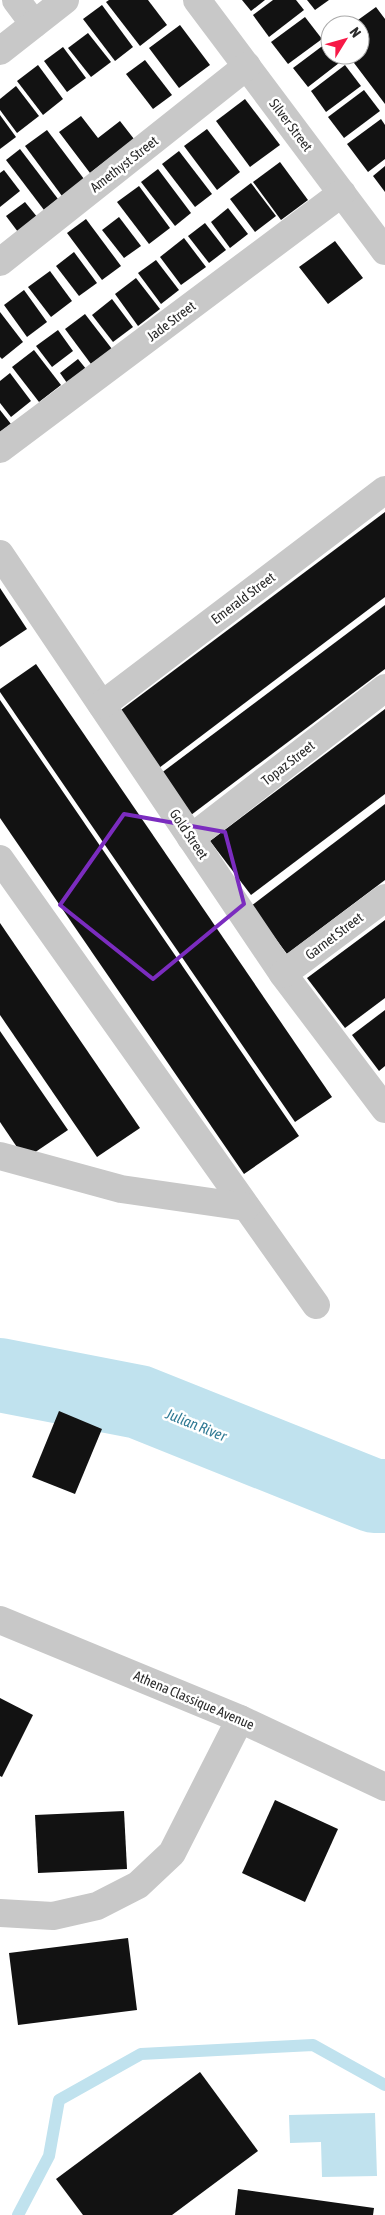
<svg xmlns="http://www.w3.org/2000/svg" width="385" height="2215" viewBox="0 0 385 2215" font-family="'Asap Condensed',sans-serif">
  <rect width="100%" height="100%" fill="#fff"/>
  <polygon fill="#c0e2ee" points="375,2113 377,2176 322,2177 321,2142 290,2143 289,2115"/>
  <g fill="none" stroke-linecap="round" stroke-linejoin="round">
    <polyline stroke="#c0e2ee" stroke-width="12" points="18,2215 49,2156 59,2100 141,2054 313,2045 385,2085"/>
    <polyline stroke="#c0e2ee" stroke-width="74" points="0,1375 139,1402 374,1496 385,1496"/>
  </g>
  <g fill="#121212">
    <polygon points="109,0 148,0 167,25 140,46 106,2"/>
    <polygon points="242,0 265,0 251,11"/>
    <polygon points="273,0 296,0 304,10 269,37 253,15"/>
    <polygon points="307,0 329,0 315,10"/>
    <polygon points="102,5 133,47 115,61 83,19"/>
    <polygon points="376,7 385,19 385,104 348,55 360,55 360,25 351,25"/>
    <polygon points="305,17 322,39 288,64 271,42"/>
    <polygon points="180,25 210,65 179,88 149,48"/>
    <polygon points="88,33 111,62 91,77 68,48"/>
    <polygon points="325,44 330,52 330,55 333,55 339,63 308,87 293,68"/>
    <polygon points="63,47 86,78 67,92 44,61"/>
    <polygon points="145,60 172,95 153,109 126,74"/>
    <polygon points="38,65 63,99 43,115 17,81"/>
    <polygon points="345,65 361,86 326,112 311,91"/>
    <polygon points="16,86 39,116 17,133 0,110 0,99"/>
    <polygon points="364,90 380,111 344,138 328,117"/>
    <polygon points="245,99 280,145 250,167 216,121"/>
    <polygon points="0,115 16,137 0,149"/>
    <polygon points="81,116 98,138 120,121 134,139 90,173 59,132"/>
    <polygon points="381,119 385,125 385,159 368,172 347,144"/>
    <polygon points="207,129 240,172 217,190 184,146"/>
    <polygon points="47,130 84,179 62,196 25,146"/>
    <polygon points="20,149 58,199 44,210 6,160"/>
    <polygon points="179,151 212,194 195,207 162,164"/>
    <polygon points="280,162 308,200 281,220 253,182"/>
    <polygon points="385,166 385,192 373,176"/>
    <polygon points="158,169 191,213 175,226 141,182"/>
    <polygon points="4,170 20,191 0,207 0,173"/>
    <polygon points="251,183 276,216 255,232 230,199"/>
    <polygon points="139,186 170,228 149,244 117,202"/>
    <polygon points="25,202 38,218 18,232 6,216"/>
    <polygon points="228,208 248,234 230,248 211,222"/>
    <polygon points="119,217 141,246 124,258 102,230"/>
    <polygon points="86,219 121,266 102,280 67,233"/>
    <polygon points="205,223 226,250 209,263 188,236"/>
    <polygon points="184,238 206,267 181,285 160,257"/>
    <polygon points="335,241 363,278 328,304 299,267"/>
    <polygon points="74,252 97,283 79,296 56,266"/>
    <polygon points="156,260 179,290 161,304 138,273"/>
    <polygon points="50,271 72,301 51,317 28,287"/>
    <polygon points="136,278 160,309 138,326 115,294"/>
    <polygon points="24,290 47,322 27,337 4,305"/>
    <polygon points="112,299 133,327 113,342 92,315"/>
    <polygon points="0,312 23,342 2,359 0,357"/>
    <polygon points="85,314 112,349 91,364 65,329"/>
    <polygon points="58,330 73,351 52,367 36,346"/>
    <polygon points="34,350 61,385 39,402 12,367"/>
    <polygon points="78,359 91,375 72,390 60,373"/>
    <polygon points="10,373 31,401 11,417 0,403 0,381"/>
    <polygon points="0,410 11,424 0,432"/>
    <polygon points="385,512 385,597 159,768 117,713"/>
    <polygon points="0,588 27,629 0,647"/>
    <polygon points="385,605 385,669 191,815 160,774"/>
    <polygon points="36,664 332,1097 295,1122 0,692 0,689"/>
    <polygon points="0,700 299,1136 244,1174 0,818"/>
    <polygon points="385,709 385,794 251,895 210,841"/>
    <polygon points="385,804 385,880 287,954 251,906"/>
    <polygon points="385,920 385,998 345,1028 307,978"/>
    <polygon points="0,923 140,1128 97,1157 0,1015"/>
    <polygon points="385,1010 385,1066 379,1071 352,1035"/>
    <polygon points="0,1031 68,1130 25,1159 0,1122"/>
    <polygon points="59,1411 102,1429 75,1494 32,1477"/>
    <polygon points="0,1698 33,1715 2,1777 0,1776"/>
    <polygon points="275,1800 338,1829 305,1902 242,1873"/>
    <polygon points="124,1811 127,1869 38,1873 35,1815"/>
    <polygon points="128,1938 137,2010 18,2025 9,1953"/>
    <polygon points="200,2072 258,2151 172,2215 83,2215 56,2179"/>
    <polygon points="238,2189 374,2208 373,2215 235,2215"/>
  </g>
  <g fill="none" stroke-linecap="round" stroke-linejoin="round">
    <g stroke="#c8c8c8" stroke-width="28">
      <polyline points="16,0 34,24"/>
      <polyline points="197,0 385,251"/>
      <polyline points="0,51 65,0"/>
      <polyline points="0,262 247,66"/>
      <polyline points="0,449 342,193"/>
      <polyline points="0,554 283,974 385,1109"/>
      <polyline points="102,705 385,490"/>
      <polyline points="191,838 385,688"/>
      <polyline points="0,859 316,1305"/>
      <polyline points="283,974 385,898"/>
      <polyline points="0,1156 121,1189 246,1207"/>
      <polyline points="0,1620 240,1719 385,1787"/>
      <polyline points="0,1913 53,1916 97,1906 138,1885 172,1853 240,1719"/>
    </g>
  </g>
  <path fill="none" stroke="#7b2cbf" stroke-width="4" stroke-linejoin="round" d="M 124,814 L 225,832 L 244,904 L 153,979 L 60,905 Z"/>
  <g text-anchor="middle" stroke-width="5" stroke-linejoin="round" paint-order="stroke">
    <g font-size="14" fill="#2b2b2b" stroke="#fff">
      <text transform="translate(291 125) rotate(53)" y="5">Silver Street</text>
      <text transform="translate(124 164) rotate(-38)" y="5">Amethyst Street</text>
      <text transform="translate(171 321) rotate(-37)" y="5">Jade Street</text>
      <text transform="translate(243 598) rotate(-37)" y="5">Emerald Street</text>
      <text transform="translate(288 763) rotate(-38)" y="5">Topaz Street</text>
      <text transform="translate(189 834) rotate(56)" y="5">Gold Street</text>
      <text transform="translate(334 936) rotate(-37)" y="5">Garnet Street</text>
      <text transform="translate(194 1700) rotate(23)" y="5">Athena Classique Avenue</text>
    </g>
    <g font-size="15" font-style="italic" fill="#327b95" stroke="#fff">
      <text transform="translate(196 1425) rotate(22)" y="5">Julian River</text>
    </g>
  </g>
  <g transform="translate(345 40) rotate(53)"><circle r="24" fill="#ffffff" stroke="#aaaaaa"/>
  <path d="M0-4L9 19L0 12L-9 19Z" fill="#f71947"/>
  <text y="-8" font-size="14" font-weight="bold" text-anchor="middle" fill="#2b2b2b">N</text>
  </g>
</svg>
